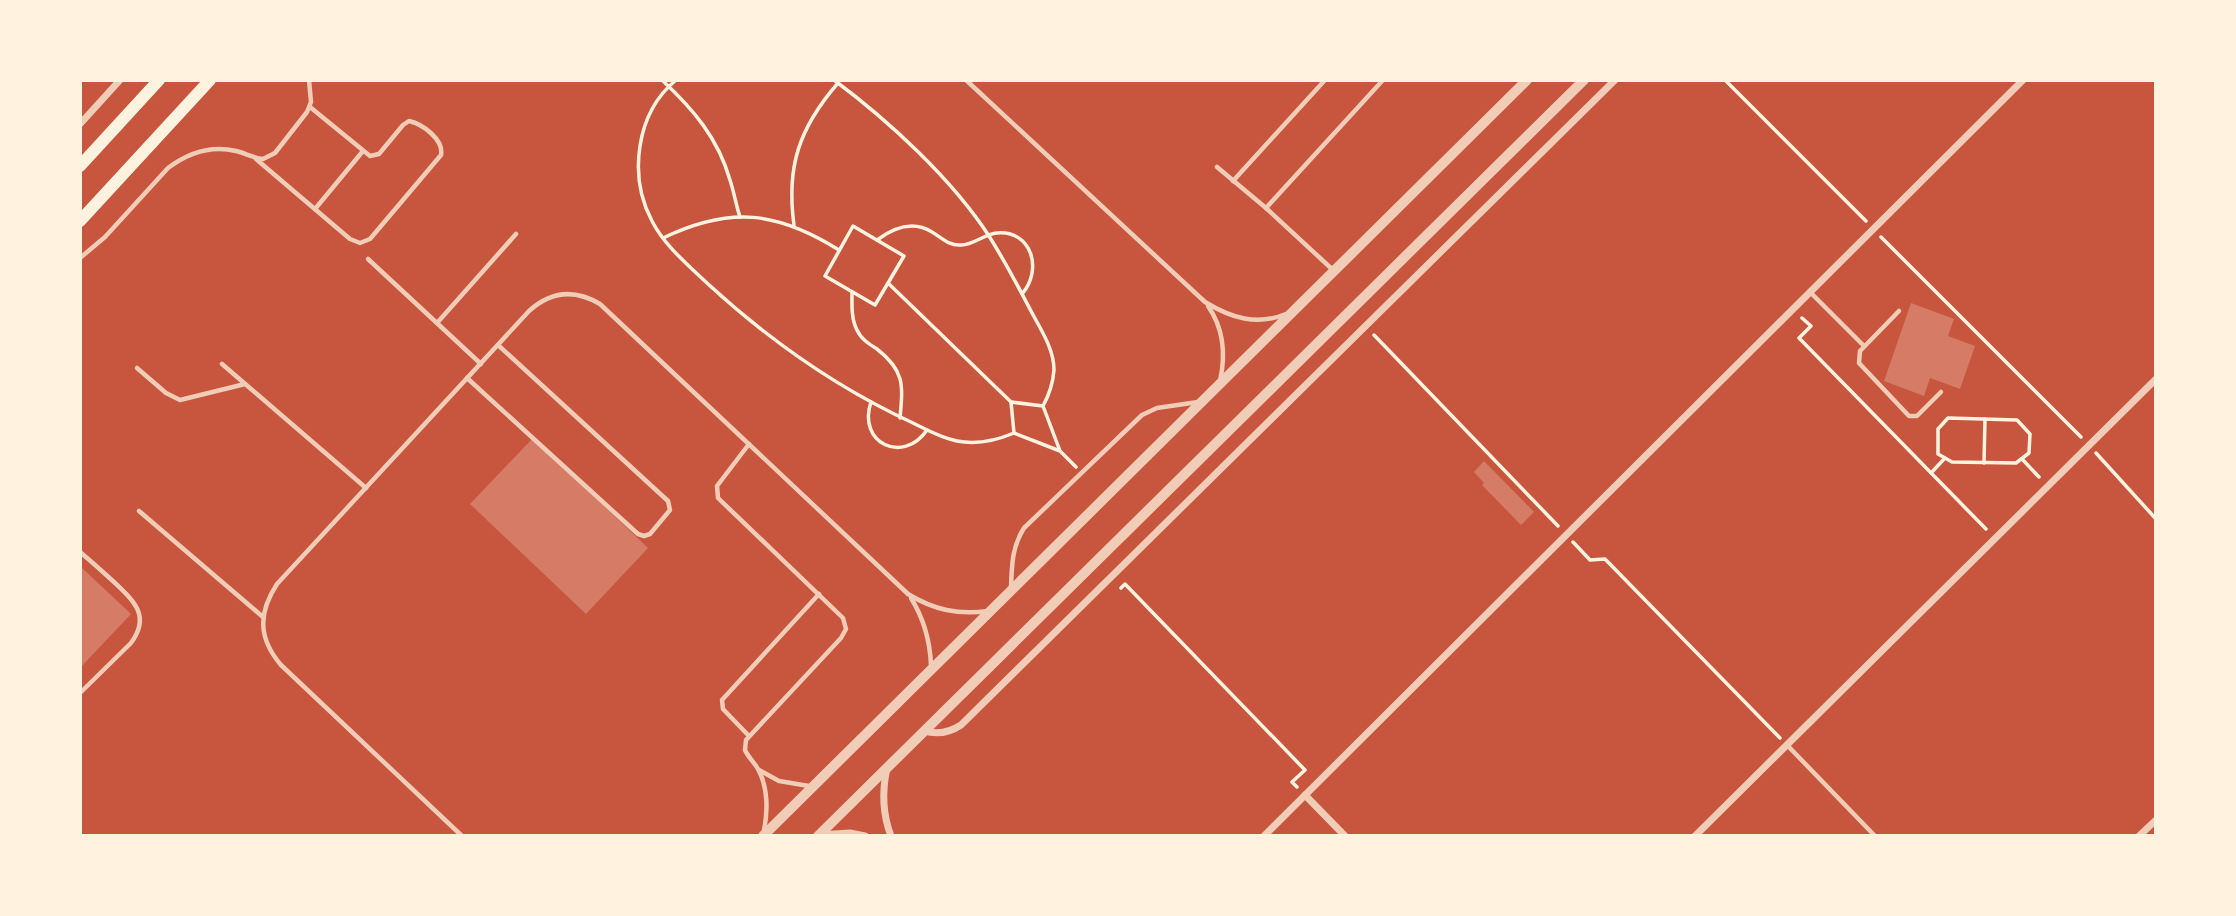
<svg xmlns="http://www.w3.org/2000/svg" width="2236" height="916" viewBox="0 0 2236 916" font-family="Manrope,sans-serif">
  <rect width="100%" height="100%" fill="#c8553d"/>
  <g fill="#d67c66">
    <polygon points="1911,303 1954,319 1948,336 1975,346 1960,389 1930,378 1924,396 1884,381"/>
    <polygon points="533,438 648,548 586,614 470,504"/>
    <polygon points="1484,461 1534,512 1521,525 1482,485 1484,483 1474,472"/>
    <polygon points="80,566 131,614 80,668"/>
  </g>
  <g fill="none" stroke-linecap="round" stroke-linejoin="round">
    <g stroke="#fff3e0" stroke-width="3.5">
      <path d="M 662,80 C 693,109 718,138 730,180 C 734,192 736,205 740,217"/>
      <path d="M 676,80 C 636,113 628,176 652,221 C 664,245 688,265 708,284 C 769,340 837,388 913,423 C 927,430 941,438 957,441 C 977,445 995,441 1014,433"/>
      <path d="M 834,80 C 889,121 952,179 989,236 C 1004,260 1018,286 1031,311 C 1041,330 1054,349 1054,370 C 1053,383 1049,395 1043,406"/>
      <polyline points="1725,80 1866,221"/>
      <path d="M 794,225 C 786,167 799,128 838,83"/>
      <polygon points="853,226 904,256 875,305 825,276"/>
      <polyline points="1881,237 2081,437"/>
      <path d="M 663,238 C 730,206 777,211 839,250"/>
      <path d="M 877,240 C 893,228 913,220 932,232 C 942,238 949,246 961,245 C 974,245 984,234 997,233 C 1032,230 1043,270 1022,294"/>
      <polyline points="888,283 1011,402"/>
      <path d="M 852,292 C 852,304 851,319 857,330 C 861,339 869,344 877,349 C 905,371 903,385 900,418"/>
      <polyline points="1802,318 1811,326 1799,338 1986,529"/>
      <polyline points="1374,335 1558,526"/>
      <path d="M 871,402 C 857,443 903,465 927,430"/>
      <polygon points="1948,418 2017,420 2030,434 2029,453 2016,463 1952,462 1938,454 1938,429"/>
      <polyline points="1060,451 1043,406 1011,402 1014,433 1060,451 1076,467"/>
      <polyline points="2096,453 2156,519"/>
      <polyline points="2022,459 2039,477"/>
      <polyline points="1984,463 1985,419"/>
      <polyline points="1931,473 1945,458"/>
      <polyline points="1573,542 1590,560 1605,559 1780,738"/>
      <polyline points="1121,588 1125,584 1305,770 1292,782 1297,787"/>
    </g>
    <g stroke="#f1ccb7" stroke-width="4.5">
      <path d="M 966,80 L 1205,302 C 1231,318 1257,326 1286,314"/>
      <path d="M 256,159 L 350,239 L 360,243 L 370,239 L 441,155 C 444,140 423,124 409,121 L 403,125 L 379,154 L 370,156 L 310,107"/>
      <polyline points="1217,167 1266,208 1333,270"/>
      <polyline points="1233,181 1325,80"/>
      <polyline points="1266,208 1383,80"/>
      <polyline points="315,209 363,151"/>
      <path d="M 80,258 L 105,237 L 168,168 C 188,153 211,145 236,151 C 245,153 253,158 263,159 L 275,153 L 307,112 L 311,102 L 309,80"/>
      <polyline points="368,259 481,364"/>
      <polyline points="1810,292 1864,346"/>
      <path d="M 1208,306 C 1224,329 1226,354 1220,381"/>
      <polyline points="1899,311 1860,351 1859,363 1909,416 1917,416 1941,392"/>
      <polyline points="437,323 516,234"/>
      <polyline points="222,364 366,488"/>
      <polyline points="137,368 166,393 180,400 245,384"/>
      <polyline points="467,378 638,534 644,536 650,534 670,510 668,501 498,345"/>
      <path d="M 749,444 L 717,486 L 718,498 L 843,618 L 846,629 L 841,638 L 746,740 L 745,750 C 748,757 754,762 758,769 C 768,787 768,811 764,830"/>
      <polyline points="139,511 263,617"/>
      <path d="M 80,552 C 92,562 103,572 114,582 C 134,601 151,616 131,643 L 80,693"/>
      <path d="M 1011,586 C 1012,564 1012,547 1024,528 L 1142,415 L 1157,408 L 1198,402"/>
      <path d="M 911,598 C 924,619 930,641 931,665"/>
      <polyline points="749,736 723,709 722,700 819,594"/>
      <polyline points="1787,745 1875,836"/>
      <polyline points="759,770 779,781 809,786"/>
      <path d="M 462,836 L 281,665 C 258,638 258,613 277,584 L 529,311 C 551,291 575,289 600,304 L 908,594 C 934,610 958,615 988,611"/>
    </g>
    <g stroke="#f1ccb7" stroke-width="7">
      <polyline points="80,124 120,80"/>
      <path d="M 924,731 C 938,735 949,733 961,725 L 1615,80"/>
      <path d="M 887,768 C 882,791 882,813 891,836"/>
      <polyline points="1305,795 1345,836"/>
      <polyline points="819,835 850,833 865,836"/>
      <polyline points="1264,836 2023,80"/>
      <polyline points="1695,836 2156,379"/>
      <polyline points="2139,836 2156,820"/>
    </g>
    <g stroke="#f1ccb7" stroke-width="10">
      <polyline points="763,836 1527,80"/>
      <polyline points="818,836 1584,80"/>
    </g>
    <g stroke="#fff3e0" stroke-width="12">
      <polyline points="80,166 159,80"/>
      <polyline points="80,221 210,80"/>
    </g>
  </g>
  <rect width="2236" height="916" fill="none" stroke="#fff3e0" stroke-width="164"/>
</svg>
